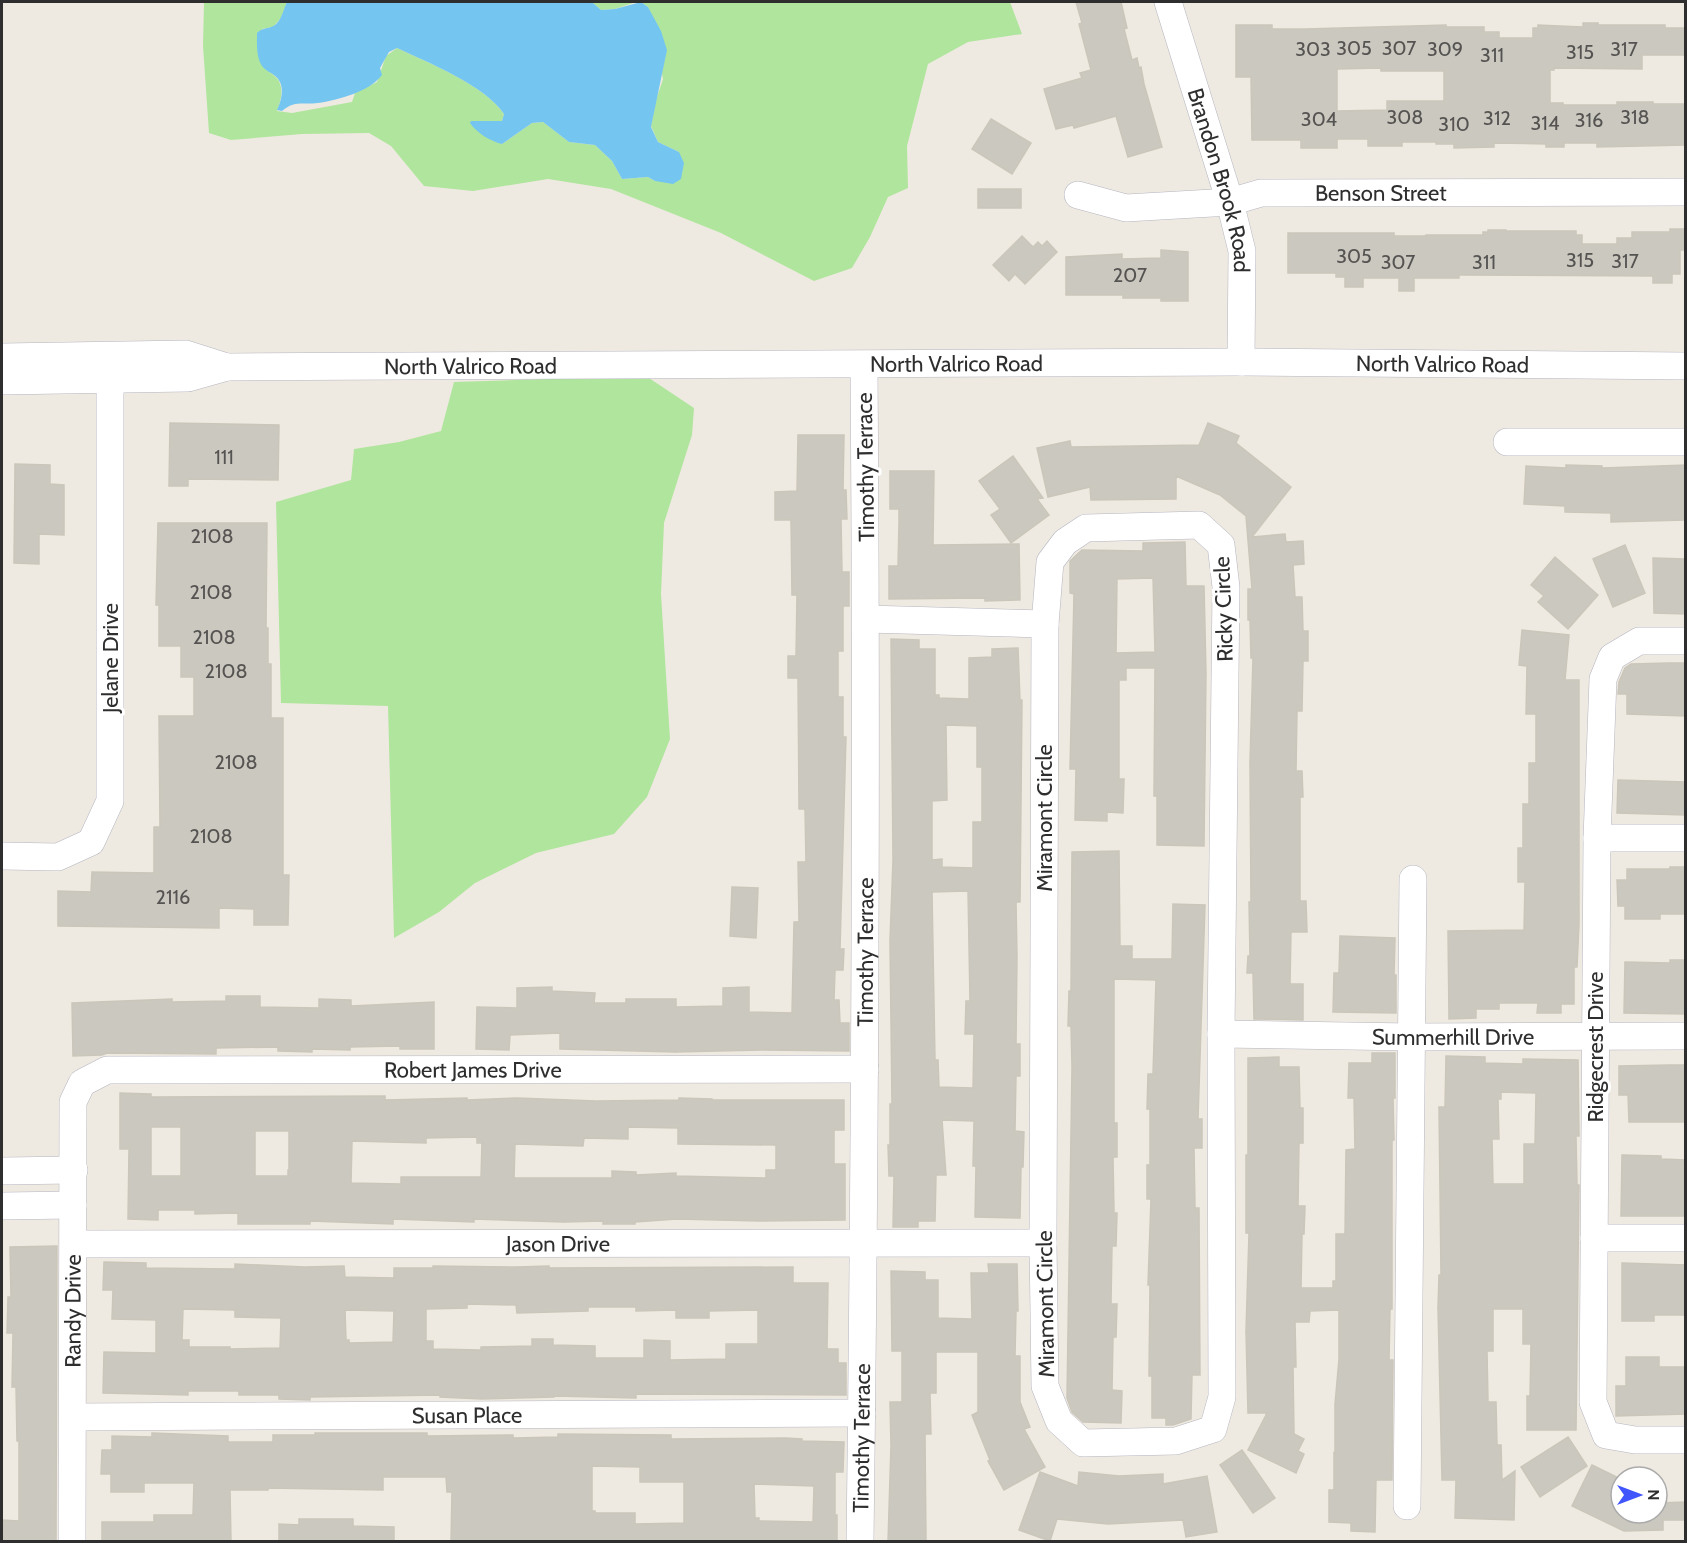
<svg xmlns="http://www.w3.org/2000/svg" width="1687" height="1543" viewBox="0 0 1687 1543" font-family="Cabin,sans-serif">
  <rect width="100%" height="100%" fill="#efeae1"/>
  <g fill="#b0e59d">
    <path d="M 204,2 L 287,2 L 281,18 L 273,27 L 262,29 L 269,72 C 285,80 283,96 277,111 L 292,113 L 352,102 L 355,93 L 377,82 L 386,56 L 397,48 C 427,62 486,86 504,114 L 502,121 L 479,121 L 502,144 L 532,123 L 543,122 L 569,142 L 595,145 L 612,161 L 622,179 L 648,177 L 655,181 L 679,152 L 658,142 L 651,126 L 655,103 L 663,79 L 648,7 L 641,2 L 1010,2 L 1022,34 L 968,42 L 928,64 L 907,146 L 908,188 L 888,197 L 870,237 L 852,268 L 814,281 L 721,233 L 611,189 L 548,179 L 473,191 L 424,186 L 391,146 L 369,133 L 302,134 L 231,140 L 209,133 L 203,46 Z"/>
    <polygon points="592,2 636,2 615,9 601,10"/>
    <polygon points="646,376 694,408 692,435 664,523 661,594 670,739 647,797 614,834 536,853 475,883 439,912 394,938 388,706 281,703 276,502 351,480 354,449 399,442 441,431 454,382"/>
  </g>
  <path fill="#74c6f1" d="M 287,2 L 592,2 L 601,10 L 615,9 L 641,2 L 648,7 L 661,31 L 667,50 L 651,127 L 658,142 L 679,152 L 684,163 L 681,179 L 673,184 L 655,181 L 648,177 L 622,179 L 612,161 L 595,145 L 569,142 L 543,122 L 532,123 L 502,144 C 490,141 477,133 470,123 L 471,121 L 502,121 L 504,114 C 486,86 427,62 397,48 L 389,52 L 380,68 L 382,75 C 369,92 338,100 318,103 C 302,105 295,100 282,111 L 277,110 C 282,99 286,84 274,75 C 270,72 266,71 262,66 C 256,57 257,44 257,33 C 262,28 265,29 271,27 C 281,24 283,10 287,2 Z"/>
  <g fill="#cbc8bf" stroke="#cbc6ba" stroke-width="1.5" fill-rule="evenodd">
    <polygon points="1076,2 1121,2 1127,28 1124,29 1132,60 1137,58 1139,68 1141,67 1144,84 1162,147 1128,157 1116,116 1074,128 1073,125 1056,129 1044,89 1082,78 1080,73 1091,70 1079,24 1082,23"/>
    <path d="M 1583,23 L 1598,23 L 1598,25 L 1665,25 L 1665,28 L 1686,28 L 1686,55 L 1642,55 L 1642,69 L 1554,68 L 1554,70 L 1550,70 L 1550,103 L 1563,103 L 1563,105 L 1617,105 L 1617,102 L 1653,102 L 1653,104 L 1686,104 L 1686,145 L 1597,147 L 1597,143 L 1564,143 L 1564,147 L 1546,147 L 1546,144 L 1494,143 L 1494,147 L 1454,148 L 1454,144 L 1436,144 L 1436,142 L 1402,142 L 1402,146 L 1368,146 L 1368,139 L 1337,139 L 1337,148 L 1301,148 L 1301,140 L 1252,140 L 1251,77 L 1236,77 L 1236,25 L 1272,25 L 1272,29 L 1305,29 L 1446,25 L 1446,27 L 1484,27 L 1484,32 L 1499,32 L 1499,38 L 1533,38 L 1533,28 L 1538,28 L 1538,25 L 1583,27 ZM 1381,68 L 1381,71 L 1444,71 L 1444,101 L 1387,101 L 1387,110 L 1337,111 L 1337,69 Z"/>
    <polygon points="991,119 1031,143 1012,174 972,149"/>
    <rect x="978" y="189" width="43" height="19"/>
    <polygon points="1670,229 1686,229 1686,250 1680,250 1680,274 1672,274 1672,283 1653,283 1653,276 1463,275 1459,275 1459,278 1414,278 1414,291 1399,291 1399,278 1363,278 1363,287 1345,287 1345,277 1336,277 1336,273 1288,273 1288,233 1394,233 1394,236 1426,236 1426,235 1483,235 1483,232 1488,232 1488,230 1506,230 1506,231 1576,231 1576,235 1582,235 1582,244 1617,244 1617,238 1632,238 1632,232 1670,232"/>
    <polygon points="1022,236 1033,247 1038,242 1042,246 1047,241 1057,252 1025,284 1015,274 1009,281 993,265"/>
    <polygon points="1161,250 1188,252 1188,301 1161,301 1161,298 1123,298 1123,295 1066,295 1066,257 1122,254 1122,259 1161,258"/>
    <polygon points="170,423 279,425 278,480 188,479 188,486 169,486"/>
    <polygon points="1208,423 1239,436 1236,443 1291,487 1252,537 1285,534 1286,542 1303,541 1304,564 1293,565 1295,597 1302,597 1303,631 1308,631 1308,661 1303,661 1302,711 1297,711 1296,771 1302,771 1303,797 1300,797 1300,901 1306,901 1307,932 1291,932 1290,984 1303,984 1303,1020 1254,1019 1253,973 1247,973 1248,956 1250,956 1249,902 1251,902 1250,763 1253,658 1251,658 1250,620 1248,620 1248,589 1252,589 1246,516 1220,495 1176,476 1176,499 1091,500 1090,487 1048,497 1037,448 1070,441 1071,447 1199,445"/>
    <polygon points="798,435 844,435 843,490 846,490 847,519 841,519 842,572 849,572 849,606 843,606 843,651 838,651 838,697 843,697 843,737 846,737 840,949 844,949 843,970 835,970 834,1000 839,1000 840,1023 849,1023 849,1051 762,1050 675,1052 560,1049 560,1033 510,1035 509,1050 476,1049 477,1007 517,1008 517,988 552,987 552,991 595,993 594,1003 626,1003 626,999 676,999 676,1007 723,1006 723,988 749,987 749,1012 792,1013 794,922 799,922 798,862 806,862 805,809 799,809 798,678 788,678 788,656 796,656 797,595 792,595 791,520 775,520 775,492 797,491"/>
    <polygon points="1013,456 1043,498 1037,499 1049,515 1011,543 991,515 1000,509 979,481"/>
    <polygon points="15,464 50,465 50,484 64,485 64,535 39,534 39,564 14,563"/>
    <polygon points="1566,465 1602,466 1602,468 1686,465 1686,520 1611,522 1611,513 1565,512 1565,506 1524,504 1526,466 1566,468"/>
    <polygon points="890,471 934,471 933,545 1019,544 1020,600 985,601 985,598 889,599 889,566 898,566 899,524 899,509 890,509"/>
    <polygon points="158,523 267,523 266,628 268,628 268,664 271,664 271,718 283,718 283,875 289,875 288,925 254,925 254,909 219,908 219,928 58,926 58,891 91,892 92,872 154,873 154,827 160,827 159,716 194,716 194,677 181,677 181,646 159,646 159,605 156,605"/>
    <path d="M 1185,542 L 1186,586 L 1204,586 L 1206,673 L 1204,846 L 1157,845 L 1157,796 L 1154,796 L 1155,668 L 1126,668 L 1126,680 L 1119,680 L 1119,779 L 1124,779 L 1123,813 L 1107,812 L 1107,821 L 1075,820 L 1076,769 L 1070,769 L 1074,594 L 1070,593 L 1070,561 L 1082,550 L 1143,551 L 1143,543 ZM 1153,578 L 1155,652 L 1116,653 L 1117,579 Z"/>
    <polygon points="1625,545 1645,593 1613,607 1593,559"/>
    <polygon points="1555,557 1598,595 1568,629 1538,602 1544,596 1531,585"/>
    <polygon points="1653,558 1686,559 1686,614 1654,613"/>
    <polygon points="1522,630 1569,635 1565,680 1579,680 1579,924 1577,967 1574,967 1574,1004 1561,1004 1561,1013 1537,1013 1538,1003 1499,1003 1499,1009 1476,1009 1476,1018 1449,1019 1448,931 1524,930 1525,882 1518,882 1518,848 1523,848 1523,804 1529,804 1529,763 1536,763 1536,714 1526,714 1527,666 1519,665"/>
    <path d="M 891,639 L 919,640 L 919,649 L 935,649 L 935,695 L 939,695 L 939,698 L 969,699 L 969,658 L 992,657 L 992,649 L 1018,648 L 1020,700 L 1022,700 L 1020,902 L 1016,902 L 1017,956 L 1016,1044 L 1020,1044 L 1020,1076 L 1016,1076 L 1015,1131 L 1024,1132 L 1023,1167 L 1021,1167 L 1020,1218 L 975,1217 L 976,1166 L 973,1166 L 974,1121 L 942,1120 L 946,1175 L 936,1175 L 935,1221 L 918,1221 L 918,1227 L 893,1227 L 894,1176 L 889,1176 L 888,1145 L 890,1145 L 890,1104 L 892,1104 L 890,941 L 893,860 ZM 946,725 L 977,726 L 977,767 L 982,767 L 982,822 L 973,822 L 973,868 L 942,867 L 942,859 L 932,860 L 932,801 L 947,800 ZM 968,891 L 970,1001 L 966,1001 L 965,1034 L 974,1034 L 973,1088 L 939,1087 L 938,1060 L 935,1060 L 932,892 Z"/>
    <polygon points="1669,663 1686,663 1686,716 1627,714 1627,694 1618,694 1619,682 1625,668 1631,664"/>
    <polygon points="1618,780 1686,782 1686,815 1617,813"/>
    <polygon points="1119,851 1120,946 1132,946 1132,959 1172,959 1173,904 1205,905 1198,1119 1202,1119 1202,1148 1194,1148 1195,1208 1199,1208 1200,1375 1192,1375 1191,1419 1173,1425 1166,1425 1166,1418 1152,1418 1152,1376 1149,1376 1150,1285 1148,1285 1151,1199 1147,1199 1147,1165 1150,1165 1150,1109 1147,1109 1148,1074 1153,1074 1156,980 1114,979 1114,1123 1117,1123 1117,1157 1113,1157 1114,1213 1117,1213 1116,1246 1112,1246 1111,1304 1117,1304 1116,1337 1113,1337 1112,1390 1122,1391 1121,1423 1083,1422 1072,1412 1067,1398 1072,1067 1071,1026 1068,1026 1069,991 1071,991 1072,852"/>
    <polygon points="1670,867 1686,867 1686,914 1660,914 1660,919 1625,919 1625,906 1618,906 1617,880 1627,880 1627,869 1670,869"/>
    <polygon points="732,887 758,888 756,938 730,936"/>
    <polygon points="1340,936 1395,938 1394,975 1396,975 1396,1013 1333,1012 1334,973 1339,973"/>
    <polygon points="1670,960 1686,960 1686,1014 1624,1013 1625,962 1670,963"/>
    <polygon points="226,996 260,996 260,1007 319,1008 319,999 351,1000 351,1006 434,1002 434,1049 400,1049 400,1046 350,1047 350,1050 312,1049 312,1052 278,1051 278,1047 216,1048 216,1054 107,1053 102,1055 73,1056 72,1003 172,999 172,1002 226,1001"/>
    <polygon points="1372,1053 1395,1053 1395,1098 1393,1098 1394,1140 1392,1140 1392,1309 1390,1309 1389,1360 1393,1360 1392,1480 1376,1480 1375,1532 1351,1531 1351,1523 1329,1522 1329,1490 1334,1490 1334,1453 1335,1454 1335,1404 1339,1359 1339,1310 1310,1311 1309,1322 1295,1322 1296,1367 1293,1367 1294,1434 1304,1439 1298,1451 1304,1454 1296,1473 1248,1450 1267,1413 1248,1413 1246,1331 1249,1233 1246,1233 1246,1155 1248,1155 1248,1058 1279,1057 1279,1067 1299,1067 1300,1108 1303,1108 1303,1143 1299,1143 1298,1206 1305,1206 1304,1234 1302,1234 1301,1288 1333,1288 1333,1281 1336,1281 1336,1234 1345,1234 1346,1150 1355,1149 1354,1098 1348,1098 1349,1063 1372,1063"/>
    <path d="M 1446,1056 L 1485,1057 L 1485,1063 L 1523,1064 L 1523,1059 L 1578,1060 L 1579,1136 L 1576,1136 L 1577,1185 L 1579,1185 L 1576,1430 L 1527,1430 L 1527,1396 L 1530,1396 L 1531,1344 L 1523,1344 L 1523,1309 L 1493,1309 L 1493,1351 L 1487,1351 L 1488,1402 L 1496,1402 L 1497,1445 L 1501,1445 L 1502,1480 L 1515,1471 L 1514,1520 L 1455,1518 L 1456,1480 L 1442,1480 L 1438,1308 L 1439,1275 L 1441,1275 L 1439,1107 L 1445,1107 ZM 1501,1092 L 1536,1093 L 1535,1144 L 1524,1144 L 1524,1184 L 1493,1184 L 1492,1139 L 1499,1139 L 1498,1099 L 1501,1099 Z"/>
    <polygon points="1670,1065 1686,1065 1686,1122 1629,1122 1628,1095 1619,1095 1619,1066"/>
    <path d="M 120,1093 L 151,1094 L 151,1097 L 385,1096 L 385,1100 L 467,1098 L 467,1100 L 517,1098 L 596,1101 L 679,1100 L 679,1098 L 712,1099 L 712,1100 L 844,1100 L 844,1130 L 834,1130 L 834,1164 L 845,1164 L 845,1220 L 759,1221 L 677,1219 L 635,1222 L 635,1224 L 603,1224 L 603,1221 L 564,1222 L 474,1219 L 474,1222 L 393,1219 L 393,1224 L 310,1221 L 310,1224 L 238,1224 L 238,1213 L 195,1214 L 195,1210 L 158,1210 L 158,1220 L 128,1219 L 129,1149 L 120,1149 ZM 151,1127 L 181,1127 L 181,1176 L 151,1176 ZM 628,1127 L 678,1128 L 678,1144 L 776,1145 L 776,1170 L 766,1170 L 766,1178 L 676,1176 L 676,1173 L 636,1175 L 636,1172 L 612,1171 L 612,1178 L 514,1178 L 515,1144 L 583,1146 L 584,1138 L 628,1139 ZM 255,1131 L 289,1131 L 289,1170 L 288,1170 L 288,1176 L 255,1176 ZM 477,1137 L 477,1143 L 482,1143 L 481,1177 L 401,1177 L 401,1184 L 351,1183 L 352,1141 L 426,1143 L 426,1138 Z"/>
    <polygon points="1622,1155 1661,1156 1661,1159 1686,1160 1686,1216 1621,1216"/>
    <polygon points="57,1246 56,1542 2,1542 2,1520 19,1521 19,1441 17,1441 16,1387 12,1387 13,1333 7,1333 8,1297 11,1297 10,1247"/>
    <path d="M 104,1262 L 146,1263 L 146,1268 L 235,1269 L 235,1264 L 305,1267 L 344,1266 L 345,1277 L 394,1278 L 394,1268 L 433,1268 L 433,1266 L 516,1267 L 549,1266 L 549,1268 L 793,1267 L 793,1283 L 828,1283 L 827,1349 L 838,1349 L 838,1363 L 846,1363 L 846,1395 L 636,1394 L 636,1398 L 554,1396 L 554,1397 L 482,1399 L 440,1397 L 440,1395 L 310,1397 L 310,1400 L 279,1399 L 279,1395 L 239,1395 L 239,1391 L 188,1391 L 188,1395 L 103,1393 L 104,1352 L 156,1353 L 156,1320 L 112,1319 L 113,1290 L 103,1290 ZM 467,1304 L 516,1305 L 517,1313 L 588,1311 L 588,1307 L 636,1307 L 636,1311 L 676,1310 L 676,1318 L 709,1318 L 709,1311 L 758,1310 L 758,1344 L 726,1344 L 726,1359 L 670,1360 L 670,1341 L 644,1340 L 644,1358 L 595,1358 L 595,1346 L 553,1345 L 553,1339 L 532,1339 L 532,1346 L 481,1347 L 481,1350 L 433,1349 L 433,1341 L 426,1341 L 426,1309 L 467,1308 ZM 183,1309 L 235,1310 L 235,1317 L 281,1318 L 280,1348 L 230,1349 L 230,1347 L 189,1347 L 189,1340 L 182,1340 ZM 345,1310 L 394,1311 L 393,1342 L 349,1343 L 349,1340 L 346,1340 Z"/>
    <polygon points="1622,1263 1686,1265 1686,1315 1654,1315 1654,1321 1622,1321"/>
    <polygon points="988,1264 1017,1264 1018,1311 1016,1311 1015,1356 1020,1356 1020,1402 1030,1427 1024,1429 1045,1467 1004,1490 988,1461 990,1460 972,1415 978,1412 978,1352 936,1352 936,1393 930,1393 931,1434 925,1434 926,1542 888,1542 891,1446 890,1402 902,1402 902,1351 892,1351 891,1271 925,1272 925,1280 938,1280 938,1318 972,1319 971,1273 989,1273"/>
    <polygon points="1626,1357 1659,1357 1659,1367 1686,1367 1686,1414 1616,1416 1616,1386 1626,1386"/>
    <path d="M 152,1433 L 228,1436 L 228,1442 L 273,1442 L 273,1435 L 315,1435 L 315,1433 L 427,1433 L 427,1436 L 513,1435 L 513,1438 L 558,1437 L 558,1434 L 671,1435 L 671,1439 L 785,1438 L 802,1439 L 802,1441 L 844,1442 L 843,1472 L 835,1472 L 835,1515 L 837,1515 L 837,1542 L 451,1542 L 452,1492 L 447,1492 L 446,1477 L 383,1477 L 383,1490 L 268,1488 L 268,1490 L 230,1490 L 231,1542 L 102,1542 L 102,1522 L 154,1522 L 154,1515 L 193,1515 L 194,1483 L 144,1483 L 144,1492 L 111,1492 L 111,1474 L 101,1474 L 102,1450 L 112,1450 L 112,1436 L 152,1437 ZM 592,1466 L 640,1467 L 640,1482 L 684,1482 L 684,1523 L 635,1524 L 635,1513 L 595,1513 L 595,1511 L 592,1511 ZM 754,1484 L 814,1486 L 813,1522 L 759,1521 L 759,1518 L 755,1518 Z"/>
    <polygon points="1568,1437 1587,1466 1540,1497 1521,1467"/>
    <polygon points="1242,1450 1275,1498 1253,1513 1220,1465"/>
    <polygon points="1592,1465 1621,1479 1611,1503 1621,1503 1621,1513 1657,1513 1657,1503 1686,1502 1686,1520 1663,1520 1663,1530 1624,1531 1572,1506"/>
    <polygon points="1040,1472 1078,1486 1079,1472 1119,1476 1163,1474 1163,1484 1207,1476 1217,1532 1186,1537 1183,1520 1108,1524 1057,1519 1050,1541 1019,1530"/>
    <polygon points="299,1519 353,1519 353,1526 394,1527 394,1542 279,1542 279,1524 299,1525"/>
  </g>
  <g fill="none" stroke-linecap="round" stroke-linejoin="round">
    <defs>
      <g id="minor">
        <path id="s1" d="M 1168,2 L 1230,202 L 1242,251 L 1241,362"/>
        <path id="s2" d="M 1078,195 L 1126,208 L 1230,202 L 1261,193 L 1686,192"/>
        <polyline points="2,357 186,354 227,367"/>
        <path id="s3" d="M 2,381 L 188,378 L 227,367 L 1241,362 L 1686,366"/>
        <polyline points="1507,442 1686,442"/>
        <polygon points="1199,525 1221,545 1226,587 1221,1034 1222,1397 1213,1429 1176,1441 1083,1443 1059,1421 1045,1386 1043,1243 1045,624 1050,562 1065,542 1086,528"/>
        <polyline points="867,619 1045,624"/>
        <polyline points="1686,641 1639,641 1612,657 1603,679 1597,838 1593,1402 1606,1435 1635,1440 1686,1440"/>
        <polyline points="1597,838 1686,838"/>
        <polyline points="2,856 58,857 91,842 110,801 110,378"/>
        <path id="s4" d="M 1221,1034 L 1411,1037 L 1686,1036"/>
        <polyline points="2,1171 74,1170"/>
        <polyline points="2,1206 73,1205"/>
        <polyline points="1594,1238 1686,1238"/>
        <path id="s5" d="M 74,1244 L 1043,1243"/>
        <path id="s6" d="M 73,1417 L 862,1413"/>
        <polyline points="1407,1506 1413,879"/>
        <path id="s7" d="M 72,1542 L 73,1102 L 82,1083 L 107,1070 L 865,1069"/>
        <path id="s8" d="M 860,1542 C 865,1149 867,757 864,365"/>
      </g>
    </defs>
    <use href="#minor" stroke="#b4b5c1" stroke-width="28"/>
    <use href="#minor" stroke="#fff" stroke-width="27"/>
  </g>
  <g text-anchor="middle" stroke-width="6" stroke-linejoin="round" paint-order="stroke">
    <g font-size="20" fill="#555452">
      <text x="1354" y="55">305</text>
      <text x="1399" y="55">307</text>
      <text x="1313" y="56">303</text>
      <text x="1445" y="56">309</text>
      <text x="1624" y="56">317</text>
      <text x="1580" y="59">315</text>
      <text x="1492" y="62">311</text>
      <text x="1405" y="124">308</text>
      <text x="1635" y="124">318</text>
      <text x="1497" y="125">312</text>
      <text x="1319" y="126">304</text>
      <text x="1589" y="127">316</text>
      <text x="1545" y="130">314</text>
      <text x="1454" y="131">310</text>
      <text x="1354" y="263">305</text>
      <text x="1580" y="267">315</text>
      <text x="1625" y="268">317</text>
      <text x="1398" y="269">307</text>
      <text x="1484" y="269">311</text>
      <text x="1130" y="282">207</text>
      <text x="224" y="464">111</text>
      <text x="212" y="543">2108</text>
      <text x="211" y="599">2108</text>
      <text x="214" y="644">2108</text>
      <text x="226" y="678">2108</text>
      <text x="236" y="769">2108</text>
      <text x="211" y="843">2108</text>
      <text x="173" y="904">2116</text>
    </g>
    <g font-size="22" fill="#2e2e2e" stroke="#fff">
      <text dy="8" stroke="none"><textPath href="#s1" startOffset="186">Brandon Brook Road</textPath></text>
      <text dy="8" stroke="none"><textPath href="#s2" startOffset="306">Benson Street</textPath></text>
      <text dy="8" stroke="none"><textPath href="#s3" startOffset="956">North Valrico Road</textPath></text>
      <text dy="8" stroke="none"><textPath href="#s3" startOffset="1442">North Valrico Road</textPath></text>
      <text dy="8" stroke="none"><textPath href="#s3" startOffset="470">North Valrico Road</textPath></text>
      <text transform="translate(865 467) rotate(-91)" y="8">Timothy Terrace</text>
      <text transform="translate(1223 609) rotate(-92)" y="8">Ricky Circle</text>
      <text transform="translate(110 658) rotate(-90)" y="8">Jelane Drive</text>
      <text transform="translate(1044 818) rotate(-90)" y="8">Miramont Circle</text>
      <text dy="8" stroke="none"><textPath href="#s8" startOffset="590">Timothy Terrace</textPath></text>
      <text dy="8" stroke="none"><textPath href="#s4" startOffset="232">Summerhill Drive</textPath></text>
      <text transform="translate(1595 1047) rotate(-90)" y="8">Ridgecrest Drive</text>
      <text dy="8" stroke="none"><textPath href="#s7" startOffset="855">Robert James Drive</textPath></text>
      <text dy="8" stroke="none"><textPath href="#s5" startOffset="484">Jason Drive</textPath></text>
      <text transform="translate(1045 1304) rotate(-91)" y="8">Miramont Circle</text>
      <text dy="8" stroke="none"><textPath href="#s7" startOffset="231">Randy Drive</textPath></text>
      <text dy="8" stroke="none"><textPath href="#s6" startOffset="394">Susan Place</textPath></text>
      <text dy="8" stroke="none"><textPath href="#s8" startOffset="104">Timothy Terrace</textPath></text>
    </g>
  </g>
  <rect width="1687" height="1543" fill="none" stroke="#2e2e2e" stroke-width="6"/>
  <g transform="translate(1639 1495) rotate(90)"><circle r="28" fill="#ffffff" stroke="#ababab" stroke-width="1.5"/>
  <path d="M0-4.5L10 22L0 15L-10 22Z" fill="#4055fc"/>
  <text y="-9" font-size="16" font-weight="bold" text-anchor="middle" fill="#2e2e2e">N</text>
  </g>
</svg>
